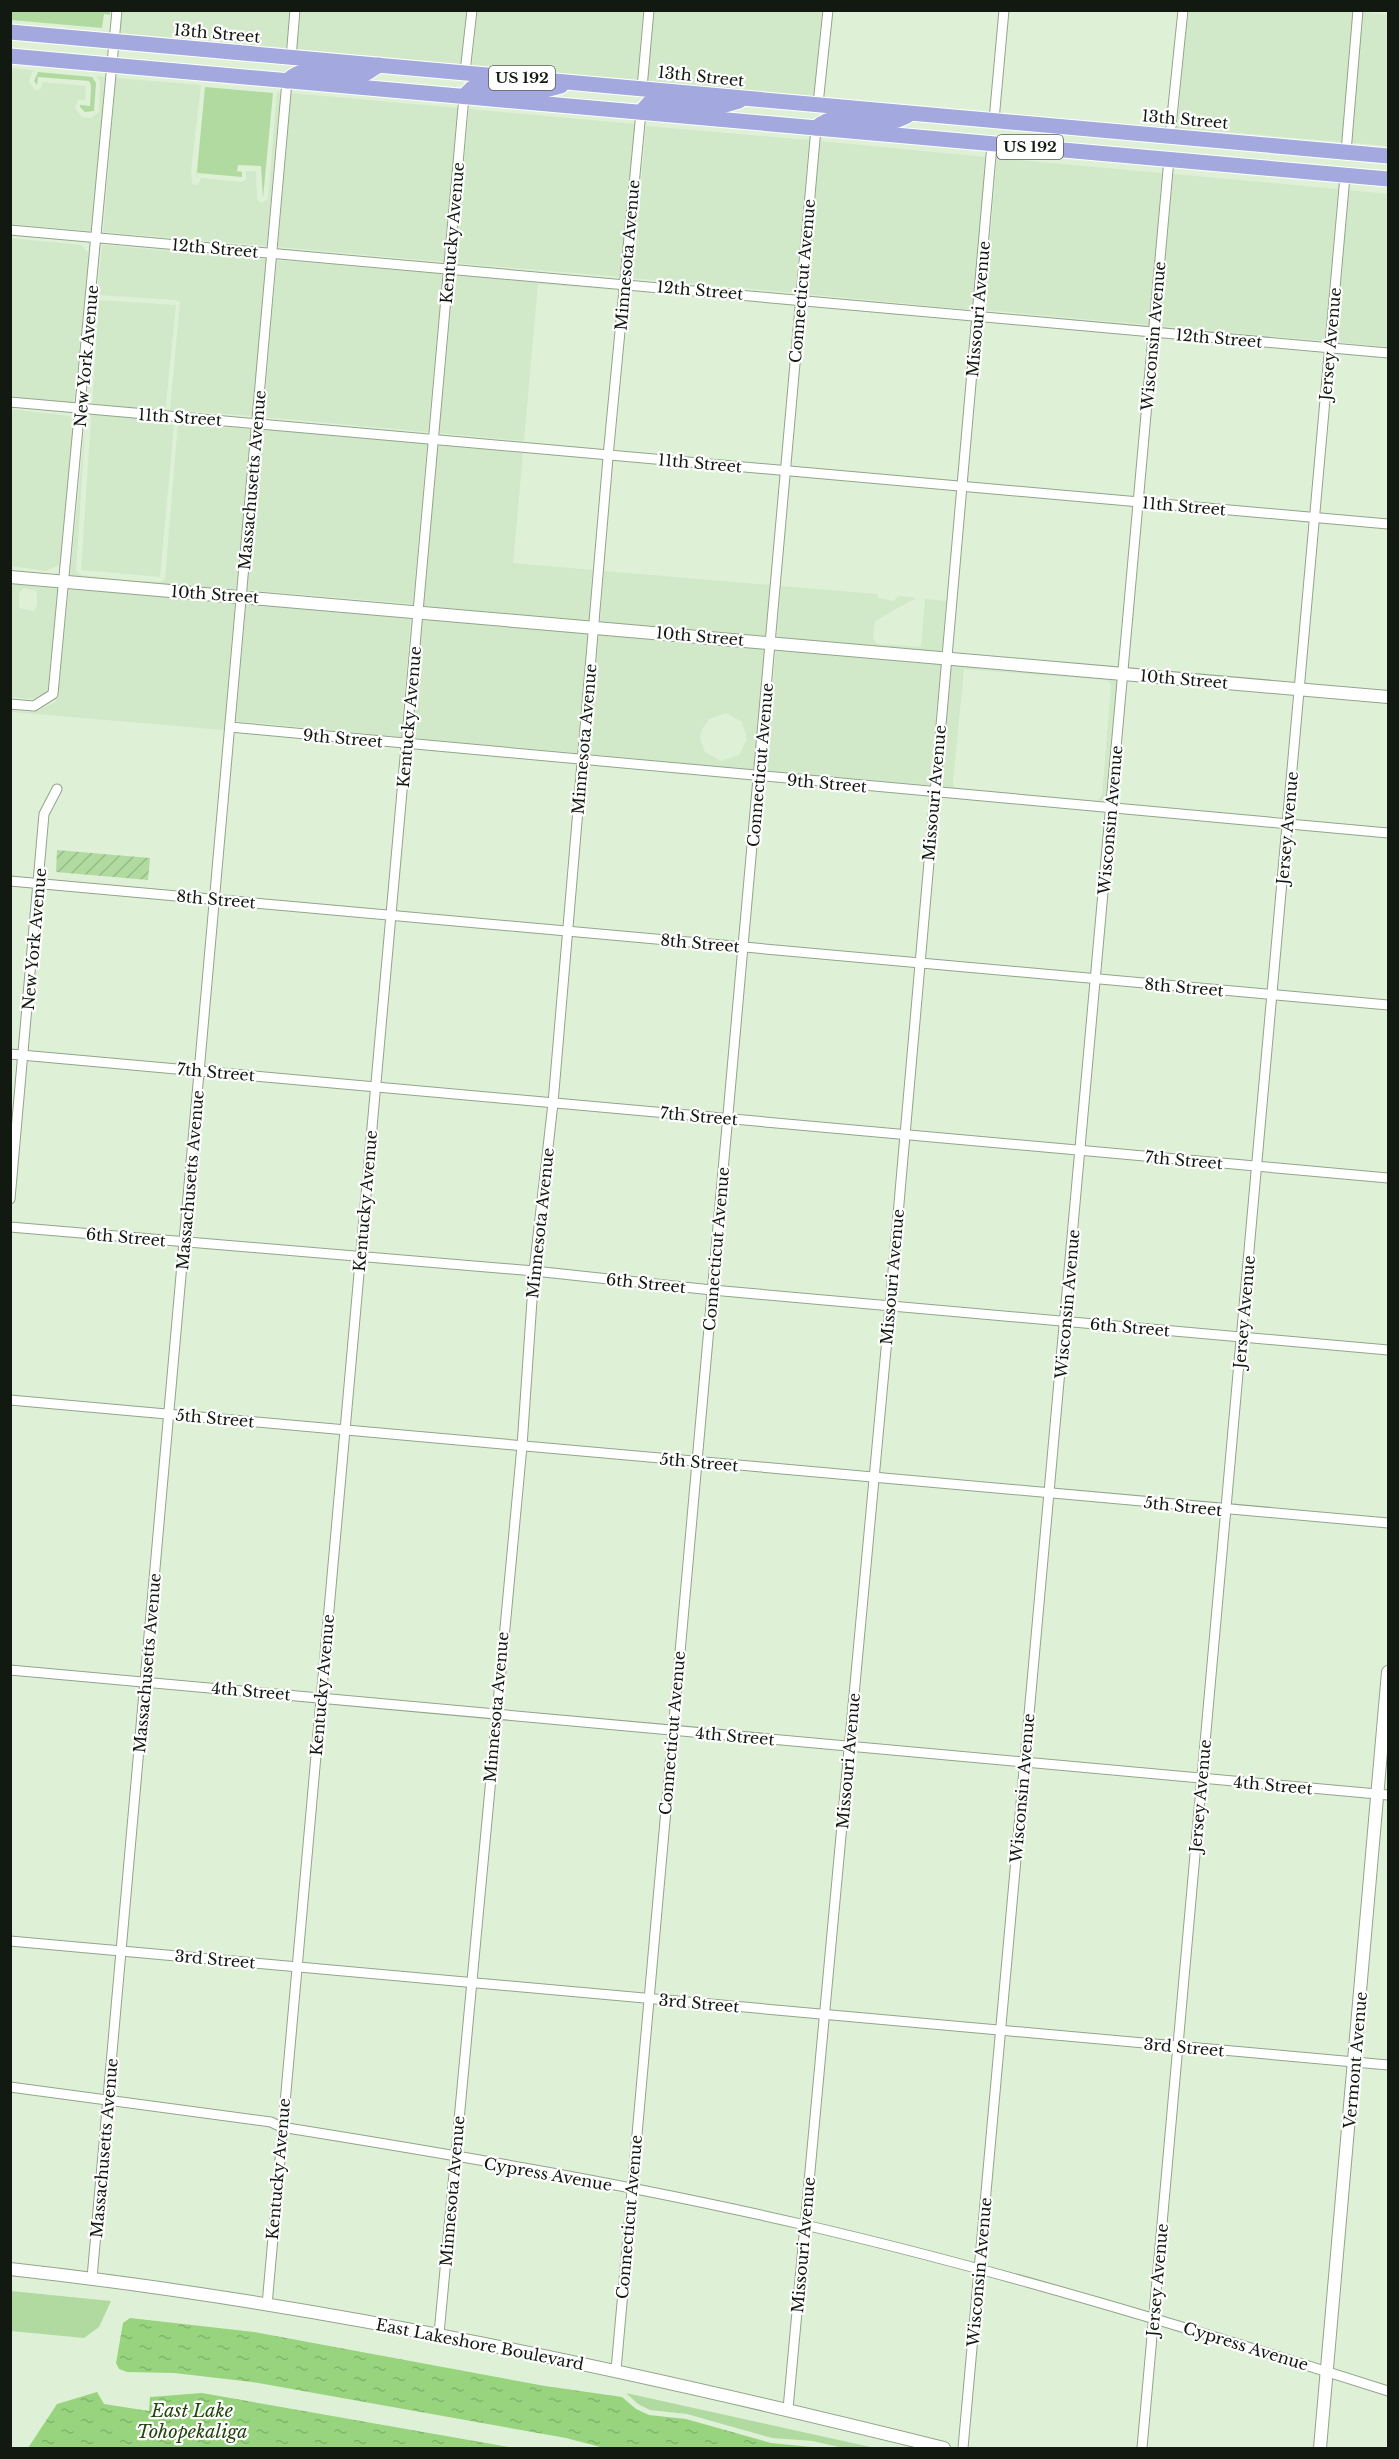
<svg xmlns="http://www.w3.org/2000/svg" width="1399" height="2459" viewBox="0 0 1399 2459" font-family="'Libre Baskerville',serif">
  <defs>
    <pattern id="garden-furrows" width="10" height="10" patternUnits="userSpaceOnUse" patternTransform="scale(1.5)"><rect width="10" height="10" fill="#b1daa0"/><path d="M-1 1l2-2M0 10L10 0M9 11l2-2" fill="none" stroke="#97ba89"/></pattern>
    <pattern id="water-ripples" width="26" height="14" patternUnits="userSpaceOnUse" patternTransform="scale(1.5)"><rect width="26" height="14" fill="#98d37e"/><path d="M2 4q2-2 4 0t4 0M15 11q2-2 4 0t4 0" fill="none" stroke="#82b56c"/></pattern>
  </defs>
  <rect width="100%" height="100%" fill="#def1d7"/>
  <g fill="#d1e9c8" fill-rule="evenodd">
    <polygon points="1348,10 1388,15 1388,146 1177,128 1188,11"/>
    <polygon points="122,11 290,11 286,48 120,33"/>
    <polygon points="301,11 466,11 461,64 297,49"/>
    <polygon points="477,11 643,11 637,80 472,65"/>
    <polygon points="654,11 822,11 814,96 648,81"/>
    <polygon points="10,68 33,70 29,82 35,90 41,89 42,82 86,86 85,100 78,100 75,108 82,117 90,118 99,112 100,82 96,76 105,77 92,231 11,224"/>
    <polygon points="116,78 201,85 191,171 192,184 198,185 201,178 242,182 246,179 246,171 256,171 257,199 261,203 268,199 277,92 280,93 267,246 103,232"/>
    <polygon points="291,93 458,108 444,262 278,247"/>
    <polygon points="469,109 635,124 621,277 455,263"/>
    <polygon points="646,126 809,140 796,293 632,278"/>
    <polygon points="820,141 986,157 973,310 807,294"/>
    <polygon points="997,158 1162,173 1149,325 984,310"/>
    <polygon points="1173,174 1338,189 1325,341 1160,326"/>
    <polygon points="1349,190 1388,194 1388,347 1336,342"/>
    <polygon points="10,238 81,245 89,254 74,403 11,396"/>
    <polygon points="102,245 266,259 252,416 170,410 180,302 176,300 97,295"/>
    <polygon points="277,260 443,274 428,432 263,417"/>
    <polygon points="454,275 619,290 538,284 524,441 439,433"/>
    <polygon points="99,300 176,305 164,423 174,425 160,577 81,570"/>
    <polygon points="10,409 70,416 73,422 61,564 46,571 11,566"/>
    <polygon points="86,416 76,571 81,575 135,581 160,582 165,579 178,423 251,429 236,590 70,576"/>
    <polygon points="262,429 427,444 413,604 247,590"/>
    <polygon points="438,445 523,453 513,563 593,570 589,621 424,606"/>
    <polygon points="604,571 770,585 766,636 600,622"/>
    <path d="M 10,584 L 58,588 L 48,691 L 34,699 L 11,697 ZM 24,588 L 37,591 L 37,606 L 33,611 L 19,608 L 19,593 Z"/>
    <polygon points="781,586 877,594 879,598 893,601 899,596 916,598 875,621 873,638 877,644 921,647 925,599 946,601 942,652 777,637"/>
    <polygon points="69,589 235,603 224,730 11,712 11,710 34,712 41,709 55,702 58,694"/>
    <polygon points="246,603 411,617 401,737 236,721"/>
    <polygon points="422,618 588,633 577,753 412,738"/>
    <path d="M 599,634 L 765,648 L 753,770 L 588,754 ZM 726,713 L 742,722 L 747,739 L 739,755 L 721,761 L 705,752 L 700,739 L 701,731 L 709,719 Z"/>
    <polygon points="776,649 941,664 929,785 764,771"/>
    <polygon points="952,665 1117,679 1106,801 1081,799 1098,800 1102,795 1111,685 1107,680 964,669 953,783 955,788 940,786"/>
  </g>
  <g fill="#b1daa0">
    <polygon points="10,11 11,10 110,11 110,15 104,14 102,28 11,20"/>
    <polygon points="38,72 92,77 96,83 94,111 85,112 80,107 80,105 90,106 91,85 89,81 38,77 37,85 34,81"/>
    <polygon points="205,87 273,93 263,198 261,166 238,165 237,171 242,172 242,177 197,173 196,181"/>
    <polygon points="11,2291 111,2301 99,2327 84,2338 11,2331"/>
    <polygon points="626,2393 875,2448 843,2448 813,2441 772,2438 687,2414 650,2410 638,2404"/>
  </g>
  <polygon fill="url(#garden-furrows)" points="57,850 150,858 148,880 56,872"/>
  <g fill="url(#water-ripples)">
    <polygon points="130,2318 254,2332 545,2386 622,2397 636,2409 649,2415 686,2419 771,2443 822,2448 604,2448 566,2438 252,2382 174,2373 127,2372 119,2369 116,2363 123,2323"/>
    <polygon points="97,2392 104,2404 149,2411 150,2397 202,2393 514,2448 28,2448 57,2404"/>
  </g>
  <g fill="none" stroke-linecap="round" stroke-linejoin="round">
    <defs>
      <g id="minor">
        <polyline points="291,58 295,10"/>
        <polyline points="465,72 472,10"/>
        <polyline points="642,88 649,10"/>
        <polyline points="818,104 828,10"/>
        <polyline points="994,120 1004,10"/>
        <polyline points="1170,136 1183,10"/>
        <polyline points="1346,152 1358,10"/>
        <polyline points="10,230 1388,353"/>
        <polyline points="10,402 1388,524"/>
        <polyline points="10,704 34,706 53,694 117,10"/>
        <polyline points="230,727 1388,833"/>
        <polyline points="10,881 1388,1005"/>
        <polyline points="10,1054 1388,1178"/>
        <polyline points="10,1199 44,814 57,789"/>
        <polyline points="10,1227 534,1271 712,1290 1388,1350"/>
        <polyline points="10,1400 1388,1523"/>
        <polyline points="10,1670 1388,1795"/>
        <polyline points="10,1941 1388,2065"/>
        <path d="M 10,2087 L 271,2122 L 281,2127 C 456,2155 632,2185 805,2225 C 1002,2271 1196,2330 1388,2391"/>
        <polyline points="92,2278 287,81"/>
        <polyline points="267,2305 464,96"/>
        <polyline points="439,2334 522,1446 534,1271 553,1103 609,446 641,112"/>
        <polyline points="616,2370 816,128"/>
        <polyline points="788,2409 890,1306 992,144"/>
        <polyline points="963,2448 1169,159"/>
        <polyline points="1142,2448 1345,176"/>
      </g>
      <g id="tertiary">
        <polyline points="10,577 1388,697"/>
        <path d="M 10,2269 C 326,2304 637,2372 944,2448"/>
        <polyline points="1320,2448 1388,1672"/>
      </g>
      <g id="trunk">
        <polyline points="10,32 1388,156"/>
        <polyline points="10,56 1388,179"/>
        <path d="M 287,81 C 309,59 335,79 362,75 C 367,74 374,68 379,65"/>
        <polyline points="464,96 472,88 481,85 541,91 561,86"/>
        <polyline points="641,112 649,103 718,107 739,101"/>
        <path d="M 816,128 C 837,108 864,125 889,122 C 895,122 902,118 907,116"/>
      </g>
    </defs>
    <use href="#minor" stroke="#92a48b" stroke-width="11"/>
    <use href="#tertiary" stroke="#92a48b" stroke-width="14"/>
    <use href="#trunk" stroke="#fff" stroke-width="17"/>
    <use href="#minor" stroke="#fff" stroke-width="9"/>
    <use href="#tertiary" stroke="#fff" stroke-width="12"/>
    <use href="#trunk" stroke="#a3a8de" stroke-width="15"/>
  </g>
  <g text-anchor="middle" stroke-width="4.5" stroke-linejoin="round" paint-order="stroke">
    <g fill="#fff" stroke="#595e58" stroke-width="1.5">
      <rect x="489" y="66" width="66" height="24" rx="4.5"/>
      <rect x="997" y="135" width="66" height="24" rx="4.5"/>
    </g>
    <g font-size="15" font-weight="bold" fill="#121910">
      <text x="522" y="83">US 192</text>
      <text x="1030" y="152">US 192</text>
    </g>
    <g font-size="16" fill="#121910" stroke="#fff">
      <text transform="translate(217 33) rotate(5)" y="6">13th Street</text>
      <text transform="translate(701 76) rotate(6)" y="6">13th Street</text>
      <text transform="translate(1185 119) rotate(5)" y="6">13th Street</text>
      <text transform="translate(452 233) rotate(-85)" y="6">Kentucky Avenue</text>
      <text transform="translate(215 248) rotate(5)" y="6">12th Street</text>
      <text transform="translate(627 255) rotate(-85)" y="6">Minnesota Avenue</text>
      <text transform="translate(802 281) rotate(-85)" y="6">Connecticut Avenue</text>
      <text transform="translate(700 290) rotate(5)" y="6">12th Street</text>
      <text transform="translate(978 309) rotate(-85)" y="6">Missouri Avenue</text>
      <text transform="translate(1153 336) rotate(-85)" y="6">Wisconsin Avenue</text>
      <text transform="translate(1219 338) rotate(5)" y="6">12th Street</text>
      <text transform="translate(1330 344) rotate(-85)" y="6">Jersey Avenue</text>
      <text transform="translate(86 356) rotate(-85)" y="6">New York Avenue</text>
      <text transform="translate(180 417) rotate(4)" y="6">11th Street</text>
      <text transform="translate(700 463) rotate(5)" y="6">11th Street</text>
      <text transform="translate(252 480) rotate(-85)" y="6">Massachusetts Avenue</text>
      <text transform="translate(1184 506) rotate(5)" y="6">11th Street</text>
      <text transform="translate(215 594) rotate(4)" y="6">10th Street</text>
      <text transform="translate(700 636) rotate(5)" y="6">10th Street</text>
      <text transform="translate(1184 679) rotate(5)" y="6">10th Street</text>
      <text transform="translate(409 717) rotate(-85)" y="6">Kentucky Avenue</text>
      <text transform="translate(343 738) rotate(5)" y="6">9th Street</text>
      <text transform="translate(584 739) rotate(-85)" y="6">Minnesota Avenue</text>
      <text transform="translate(760 765) rotate(-85)" y="6">Connecticut Avenue</text>
      <text transform="translate(827 783) rotate(5)" y="6">9th Street</text>
      <text transform="translate(934 793) rotate(-85)" y="6">Missouri Avenue</text>
      <text transform="translate(1110 820) rotate(-85)" y="6">Wisconsin Avenue</text>
      <text transform="translate(1287 828) rotate(-85)" y="6">Jersey Avenue</text>
      <text transform="translate(216 899) rotate(5)" y="6">8th Street</text>
      <text transform="translate(34 939) rotate(-85)" y="6">New York Avenue</text>
      <text transform="translate(700 943) rotate(5)" y="6">8th Street</text>
      <text transform="translate(1184 987) rotate(5)" y="6">8th Street</text>
      <text transform="translate(216 1072) rotate(5)" y="6">7th Street</text>
      <text transform="translate(699 1116) rotate(5)" y="6">7th Street</text>
      <text transform="translate(1184 1160) rotate(5)" y="6">7th Street</text>
      <text transform="translate(190 1180) rotate(-85)" y="6">Massachusetts Avenue</text>
      <text transform="translate(365 1201) rotate(-85)" y="6">Kentucky Avenue</text>
      <text transform="translate(540 1223) rotate(-84)" y="6">Minnesota Avenue</text>
      <text transform="translate(126 1237) rotate(5)" y="6">6th Street</text>
      <text transform="translate(716 1249) rotate(-85)" y="6">Connecticut Avenue</text>
      <text transform="translate(892 1277) rotate(-85)" y="6">Missouri Avenue</text>
      <text transform="translate(646 1283) rotate(6)" y="6">6th Street</text>
      <text transform="translate(1067 1304) rotate(-85)" y="6">Wisconsin Avenue</text>
      <text transform="translate(1244 1312) rotate(-85)" y="6">Jersey Avenue</text>
      <text transform="translate(1130 1327) rotate(5)" y="6">6th Street</text>
      <text transform="translate(215 1418) rotate(5)" y="6">5th Street</text>
      <text transform="translate(699 1462) rotate(5)" y="6">5th Street</text>
      <text transform="translate(1183 1506) rotate(6)" y="6">5th Street</text>
      <text transform="translate(147 1663) rotate(-85)" y="6">Massachusetts Avenue</text>
      <text transform="translate(322 1685) rotate(-85)" y="6">Kentucky Avenue</text>
      <text transform="translate(251 1691) rotate(5)" y="6">4th Street</text>
      <text transform="translate(496 1707) rotate(-85)" y="6">Minnesota Avenue</text>
      <text transform="translate(672 1733) rotate(-85)" y="6">Connecticut Avenue</text>
      <text transform="translate(735 1736) rotate(5)" y="6">4th Street</text>
      <text transform="translate(848 1761) rotate(-85)" y="6">Missouri Avenue</text>
      <text transform="translate(1273 1785) rotate(5)" y="6">4th Street</text>
      <text transform="translate(1022 1788) rotate(-85)" y="6">Wisconsin Avenue</text>
      <text transform="translate(1200 1796) rotate(-85)" y="6">Jersey Avenue</text>
      <text transform="translate(215 1959) rotate(5)" y="6">3rd Street</text>
      <text transform="translate(699 2003) rotate(5)" y="6">3rd Street</text>
      <text transform="translate(1184 2047) rotate(5)" y="6">3rd Street</text>
      <text transform="translate(1355 2060) rotate(-85)" y="6">Vermont Avenue</text>
      <text transform="translate(104 2148) rotate(-85)" y="6">Massachusetts Avenue</text>
      <text transform="translate(278 2169) rotate(-85)" y="6">Kentucky Avenue</text>
      <text transform="translate(548 2174) rotate(10)" y="6">Cypress Avenue</text>
      <text transform="translate(452 2191) rotate(-85)" y="6">Minnesota Avenue</text>
      <text transform="translate(629 2217) rotate(-85)" y="6">Connecticut Avenue</text>
      <text transform="translate(803 2245) rotate(-85)" y="6">Missouri Avenue</text>
      <text transform="translate(979 2272) rotate(-85)" y="6">Wisconsin Avenue</text>
      <text transform="translate(1157 2280) rotate(-85)" y="6">Jersey Avenue</text>
      <text transform="translate(480 2344) rotate(11)" y="6">East Lakeshore Boulevard</text>
      <text transform="translate(1246 2346) rotate(17)" y="6">Cypress Avenue</text>
    </g>
    <g font-size="18" font-style="italic" fill="#21460b" stroke="#fff">
      <text x="192" y="2417">East Lake<tspan x="192" dy="21">Tohopekaliga</tspan></text>
    </g>
  </g>
  <rect width="1399" height="2459" fill="none" stroke="#121910" stroke-width="24"/>
</svg>
